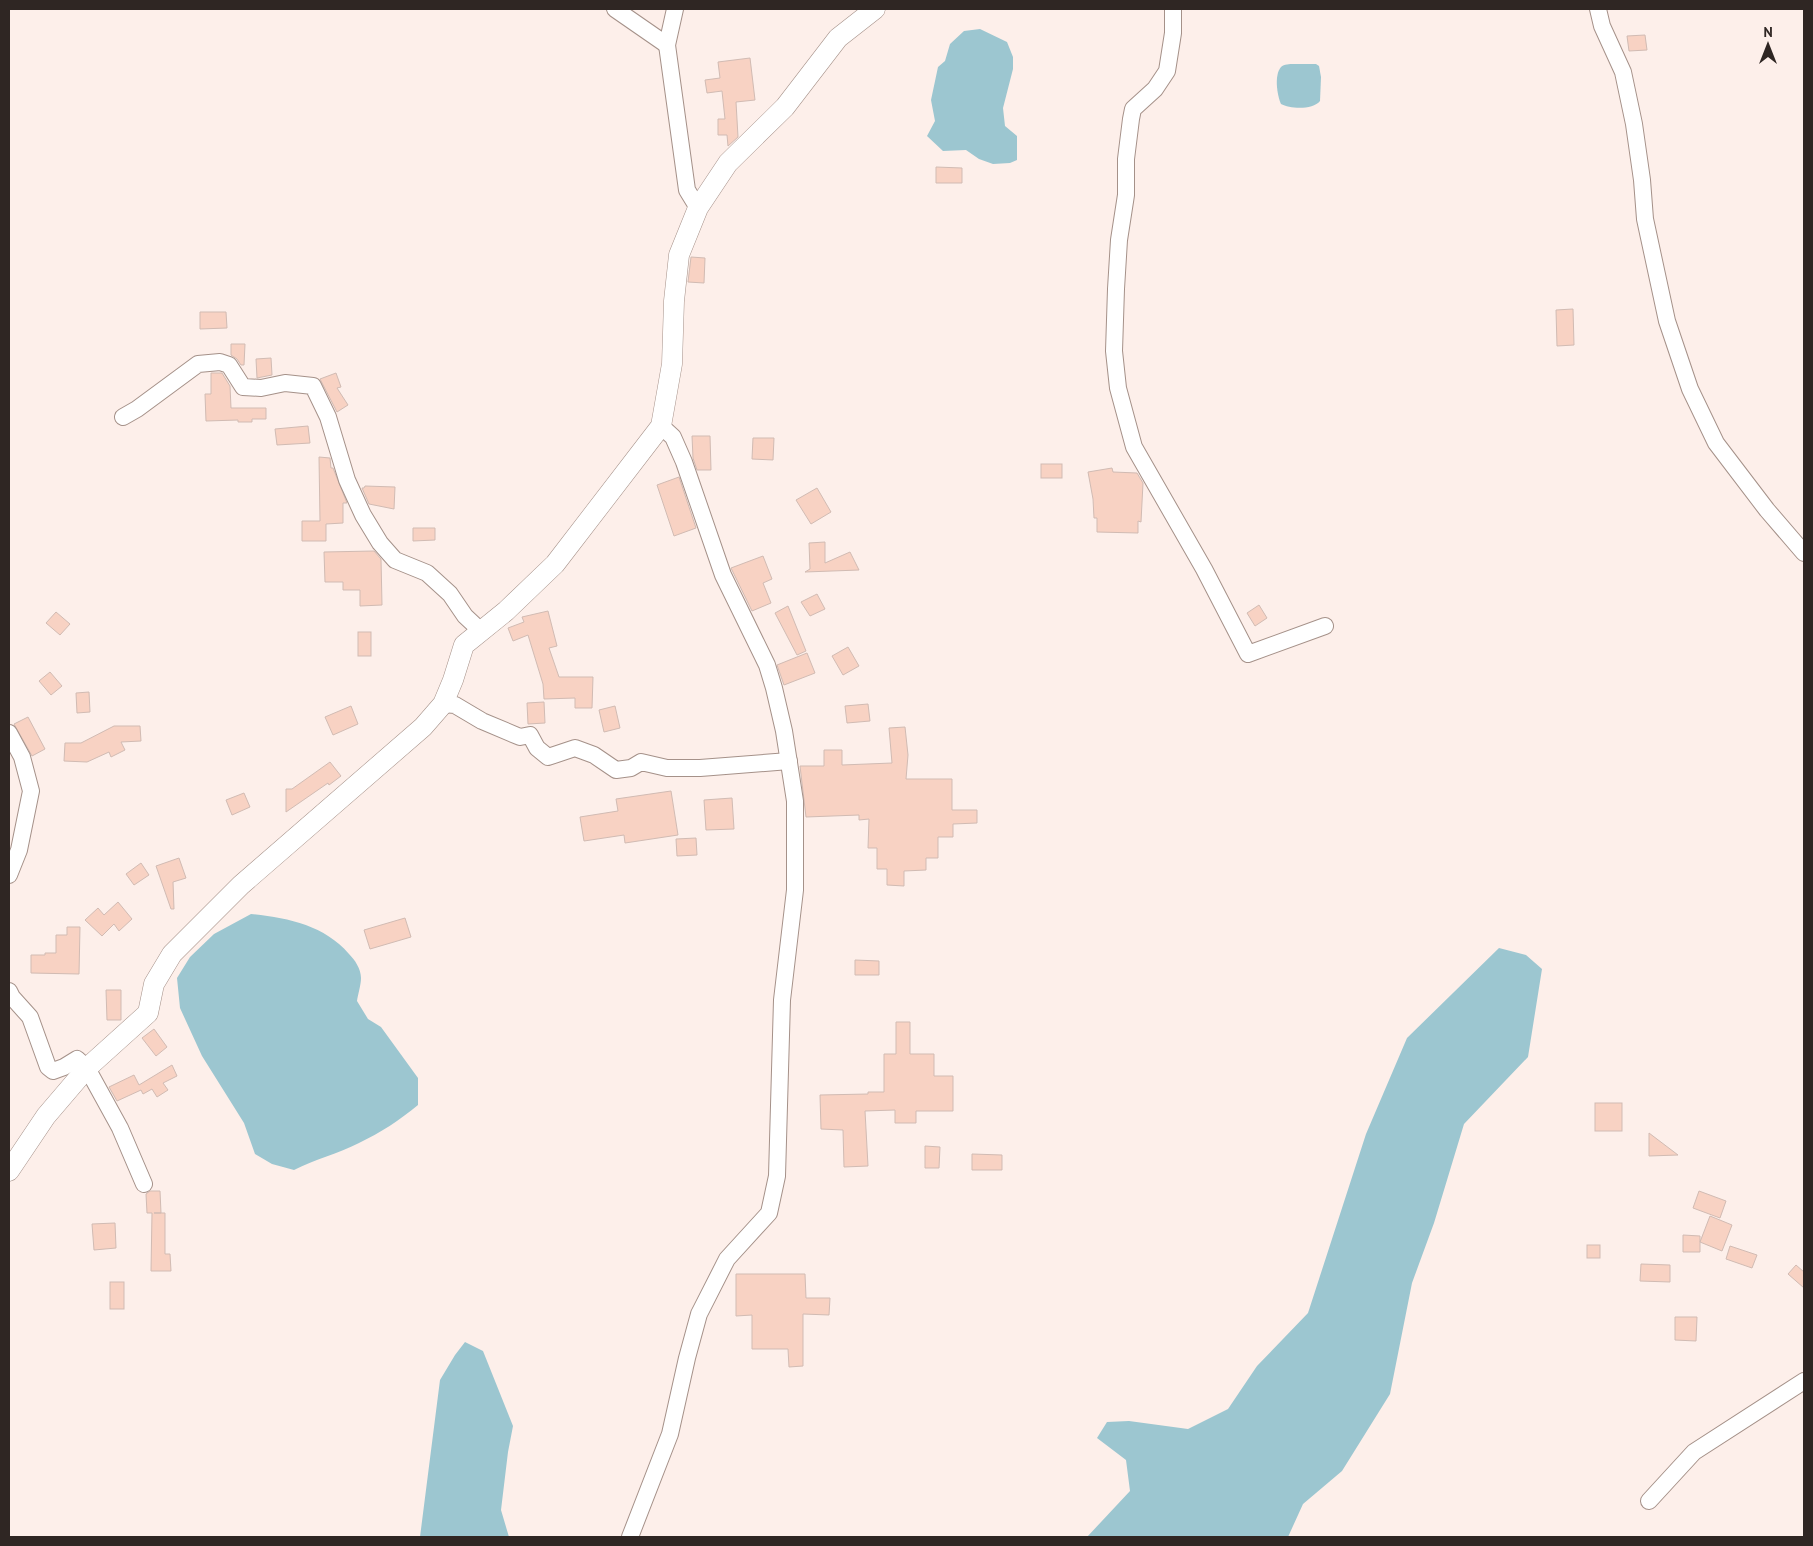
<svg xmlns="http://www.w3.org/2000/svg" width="1813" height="1546" viewBox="0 0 1813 1546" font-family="'PT Sans',sans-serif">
  <rect width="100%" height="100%" fill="#fdefea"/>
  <g fill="#9cc6d0">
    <polygon points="980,29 1007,42 1013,57 1013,69 1003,108 1005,126 1017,136 1017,160 1010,163 993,164 979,159 966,150 943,151 927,136 935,121 931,100 938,67 945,61 950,44 964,31"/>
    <path d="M 1293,64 L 1316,64 L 1319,66 L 1321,77 L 1320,101 C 1313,110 1290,109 1281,104 C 1277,95 1274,75 1281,67 C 1284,64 1290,64 1293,64 Z"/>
    <path d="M 251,914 C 288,918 324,925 349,954 C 355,960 361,969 361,978 C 361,985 358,994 357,1001 L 368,1019 L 381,1027 L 418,1078 L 418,1105 C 400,1120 380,1133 359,1143 C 338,1154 315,1159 294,1170 L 272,1164 L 255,1154 L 244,1123 L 202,1056 L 180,1008 L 177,978 L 190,957 L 214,934 Z"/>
    <polygon points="1499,948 1526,955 1542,969 1528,1057 1464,1124 1434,1223 1412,1283 1390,1394 1342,1471 1303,1504 1288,1537 1087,1537 1130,1491 1126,1460 1097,1438 1107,1422 1129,1421 1188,1429 1228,1409 1257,1366 1308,1313 1366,1134 1407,1038"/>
    <polygon points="465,1342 483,1351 513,1426 508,1452 501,1510 509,1537 420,1537 440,1380 455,1355"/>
  </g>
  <g fill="#f8d2c3" stroke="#d1bbb3">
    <polygon points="1645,35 1647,50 1629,51 1627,36"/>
    <polygon points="750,58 755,100 736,102 738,137 728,146 727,135 718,135 718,119 725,119 722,91 707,93 705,80 720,78 718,62"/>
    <polygon points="936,167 962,168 962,183 936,183"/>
    <polygon points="691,257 705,258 704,283 688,282"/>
    <polygon points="1573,309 1574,345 1557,346 1556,310"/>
    <polygon points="200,312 226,312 227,328 200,329"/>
    <polygon points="231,344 245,344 244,365 241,365 237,359 231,355"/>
    <polygon points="271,358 272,375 257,378 256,359"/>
    <polygon points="211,373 222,373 230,386 231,408 266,408 266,419 252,419 252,422 238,422 238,420 206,421 205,394 211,394"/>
    <polygon points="336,373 341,387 337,388 348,405 337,412 320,379"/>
    <polygon points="308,426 310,443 277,445 275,429"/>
    <polygon points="692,436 710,436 711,470 697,470 693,458"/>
    <polygon points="753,438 774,438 773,460 752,459"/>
    <polygon points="319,457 330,458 331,468 333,468 347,503 343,503 343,523 326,524 326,541 302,541 302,521 320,521"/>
    <rect x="1041" y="464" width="21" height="14"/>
    <polygon points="1112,468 1113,472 1137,473 1143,483 1141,522 1138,521 1138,533 1097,532 1097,518 1094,518 1093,499 1088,472"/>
    <polygon points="679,477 696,528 674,536 657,485"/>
    <polygon points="365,486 395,487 394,509 369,504 362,488 364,488"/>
    <polygon points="817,488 831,512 811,524 796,500"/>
    <polygon points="413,528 435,528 435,540 413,541"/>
    <polygon points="825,542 825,563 850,552 859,570 805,572 810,569 809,543"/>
    <polygon points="374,551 381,559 382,605 360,606 360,590 343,590 343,582 325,582 324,552"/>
    <polygon points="763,556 772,579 763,583 771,603 752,611 731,568"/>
    <polygon points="817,594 825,609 810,616 801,602"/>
    <polygon points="1259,605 1267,618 1255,626 1247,613"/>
    <polygon points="788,606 806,651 797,655 775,613"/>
    <polygon points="548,611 557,646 549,648 559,677 593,677 592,708 575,708 575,698 544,699 543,684 528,635 513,641 508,628 524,622 522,617"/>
    <polygon points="56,612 70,624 60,635 46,623"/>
    <rect x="358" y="632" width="13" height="24"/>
    <polygon points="848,647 859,666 843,675 832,656"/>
    <polygon points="807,653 815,673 784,685 777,665"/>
    <polygon points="50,672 62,686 51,695 39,681"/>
    <polygon points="89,692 90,712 77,713 76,693"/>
    <polygon points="544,702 545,723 528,724 527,703"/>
    <polygon points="868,704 870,721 847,723 845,706"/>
    <polygon points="351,706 358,724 333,735 325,717"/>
    <polygon points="615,706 620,728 604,732 599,710"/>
    <polygon points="28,717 45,749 32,756 14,724"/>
    <polygon points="114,726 140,726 141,741 121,742 125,750 111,757 109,752 87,762 64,761 65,743 81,743"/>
    <polygon points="905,727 908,755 906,779 952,779 952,810 977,810 977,823 953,824 953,837 938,837 938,858 926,858 926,870 904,871 904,886 887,885 887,869 877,869 877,848 868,848 869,819 859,820 859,815 806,817 800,766 824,766 824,750 842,750 842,765 892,763 889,728"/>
    <polygon points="330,762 341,776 329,785 328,783 286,812 286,789 292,789"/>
    <polygon points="671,791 678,835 625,843 624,835 584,841 580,817 618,811 616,799"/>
    <polygon points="244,793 250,807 232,815 226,800"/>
    <polygon points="732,798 734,829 706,830 704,800"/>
    <polygon points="696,838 697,855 677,856 676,839"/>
    <polygon points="179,858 186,878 173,882 174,909 171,909 156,866"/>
    <polygon points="141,863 149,875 134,885 126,874"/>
    <polygon points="118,902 132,919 119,931 114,924 102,936 85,920 98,908 104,915"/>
    <polygon points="405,918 411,937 370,949 364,930"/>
    <polygon points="67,927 80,927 79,974 31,973 31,955 45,955 45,953 56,953 56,935 67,935"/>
    <polygon points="855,960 879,961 879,975 855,975"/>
    <polygon points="106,990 121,990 121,1020 107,1020"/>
    <polygon points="896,1022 910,1022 910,1054 934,1054 934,1076 953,1076 953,1111 916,1111 916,1123 895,1123 895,1110 865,1111 868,1166 844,1167 843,1130 821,1129 820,1095 868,1094 868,1092 884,1092 884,1054 896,1054"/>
    <polygon points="154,1029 167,1047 156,1056 142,1038"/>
    <polygon points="172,1065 177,1076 163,1083 168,1090 157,1097 152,1089 143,1094 141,1090 117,1101 109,1087 134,1075 139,1085"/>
    <rect x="1595" y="1103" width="27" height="28"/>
    <polygon points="1649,1133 1678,1155 1649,1156"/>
    <polygon points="925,1146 940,1147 939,1168 925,1168"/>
    <polygon points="972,1154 1002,1155 1002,1170 972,1170"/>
    <polygon points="150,1191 160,1191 161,1213 154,1213 165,1213 165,1254 170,1254 171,1271 151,1271 152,1213 147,1213 146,1194"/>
    <polygon points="1699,1191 1726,1201 1720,1218 1693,1208"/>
    <polygon points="1710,1216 1732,1225 1722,1251 1700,1242 1700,1252 1683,1252 1683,1235 1700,1236 1700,1242"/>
    <polygon points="115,1223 116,1248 94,1250 92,1224"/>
    <rect x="1587" y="1245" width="13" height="13"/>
    <polygon points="1730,1246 1757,1255 1752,1268 1726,1259"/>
    <polygon points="1641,1264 1670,1265 1670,1282 1640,1281"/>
    <polygon points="1796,1265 1804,1272 1804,1288 1788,1274"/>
    <polygon points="736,1274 805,1274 806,1298 830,1298 829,1315 803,1314 803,1366 789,1367 788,1349 752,1349 752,1315 736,1316"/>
    <rect x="110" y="1282" width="14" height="27"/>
    <polygon points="1675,1317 1697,1317 1696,1341 1675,1340"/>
  </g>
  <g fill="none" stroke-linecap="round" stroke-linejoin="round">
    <defs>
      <g id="minor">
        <polyline points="615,9 667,45"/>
        <polyline points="675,9 667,45 687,190 698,208"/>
        <polyline points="1173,9 1173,33 1167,71 1155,89 1133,109 1131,119 1126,159 1126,195 1119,240 1116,289 1114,351 1118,388 1134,447 1204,569 1248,654 1325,626"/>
        <polyline points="1598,9 1602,26 1623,72 1634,124 1642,180 1645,219 1667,321 1690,389 1716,443 1767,510 1804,553"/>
        <polyline points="123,417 137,409 198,364 220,362 229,365 243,387 261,388 285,383 313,386 328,417 347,480 363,515 380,543 395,560 427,573 450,594 465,616 481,631"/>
        <polyline points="443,704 455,705 482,721 520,737 530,735 537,748 548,757 575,748 594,755 616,770 631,768 641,762 667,768 700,768 789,761"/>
        <polyline points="9,733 22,757 31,791 19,850 9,875"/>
        <polyline points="9,991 12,997 30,1017 48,1067 53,1071 64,1067 77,1059 87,1068 120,1128 144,1184"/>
        <polyline points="1649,1501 1694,1452 1804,1381"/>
        <polyline points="630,1537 670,1434 687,1358 699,1314 727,1259 769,1213 777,1176 782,1000 795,890 795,801 784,731 774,688 767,665 723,575 684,462 673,437 661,426"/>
      </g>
      <polyline id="tertiary" points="9,1171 46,1116 87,1068 148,1013 154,984 172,954 241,885 423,727 443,704 453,680 464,645 506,611 555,564 661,426 672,364 674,301 679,255 698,208 728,163 785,107 838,38 875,9"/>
    </defs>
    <use href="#minor" stroke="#a59189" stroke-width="18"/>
    <use href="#tertiary" stroke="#a59189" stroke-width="21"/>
    <use href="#minor" stroke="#fff" stroke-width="16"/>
    <use href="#tertiary" stroke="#fff" stroke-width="20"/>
  </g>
  <rect width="1813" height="1546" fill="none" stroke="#2f2623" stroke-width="20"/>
  <g transform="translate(1768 45)" stroke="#fdefea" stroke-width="4" paint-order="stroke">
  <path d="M0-4L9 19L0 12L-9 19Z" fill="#2f2623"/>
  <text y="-8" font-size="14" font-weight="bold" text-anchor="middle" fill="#2f2623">N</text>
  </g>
</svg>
